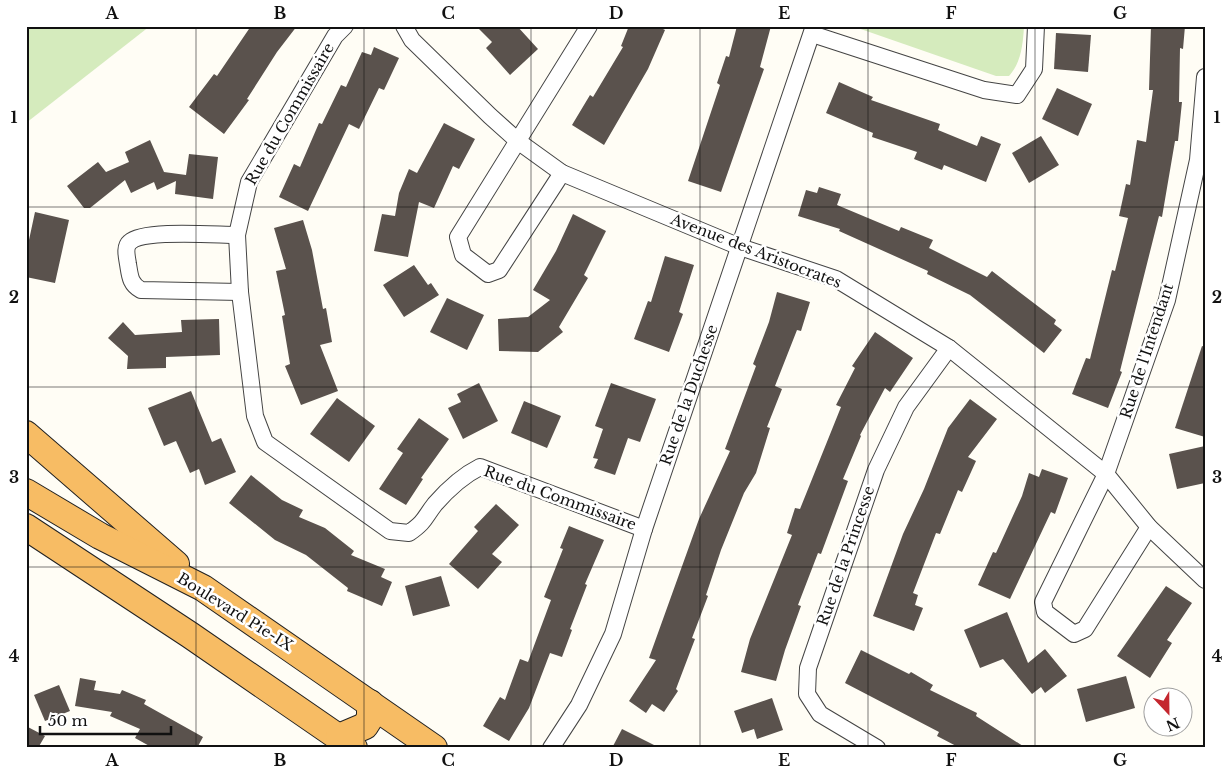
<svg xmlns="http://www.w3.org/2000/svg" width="1231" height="774" viewBox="0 0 1231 774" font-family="'Libre Baskerville',serif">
  <rect width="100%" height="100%" fill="#fffdf5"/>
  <g fill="#d5ebbd">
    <polygon points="26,26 150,26 26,123"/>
    <path d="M 852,26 L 1024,26 C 1023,44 1021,63 1009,76 L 996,76 Z"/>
  </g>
  <g fill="#5a524d">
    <polygon points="251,26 297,26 277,52 247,99 249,100 224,134 189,107 214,74 217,76"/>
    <polygon points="476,26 517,26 538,49 510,75 486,48 492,42"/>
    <polygon points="629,26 657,26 665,30 648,69 604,145 572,125 590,95 593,97 623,47 621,46"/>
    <polygon points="737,26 771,26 760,67 764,69 721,192 688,181 720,85 717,83 726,56 729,57"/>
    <polygon points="1151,26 1185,26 1183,49 1180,48 1179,102 1182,102 1178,141 1175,141 1162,217 1159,216 1120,371 1122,372 1108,408 1072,394 1086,358 1090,359 1112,270 1115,271 1128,218 1119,216 1126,184 1130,185 1137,140 1146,142 1153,90 1149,90"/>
    <polygon points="1056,33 1091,35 1088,72 1054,69"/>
    <polygon points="374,47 399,58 384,90 379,88 359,129 349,124 308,211 279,197 294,164 300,167 319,123 322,124 341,85 346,87 362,52 371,55"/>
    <polygon points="839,82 873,97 871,100 940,124 938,130 977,146 981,136 1001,144 986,182 944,165 942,170 914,159 917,152 872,137 873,133 826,113"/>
    <polygon points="1057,88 1092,104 1078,136 1042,119"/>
    <polygon points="444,123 475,139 459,169 453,166 434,208 419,202 408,257 374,251 382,214 395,216 399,193 409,169 417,173"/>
    <polygon points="1041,136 1059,165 1029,183 1012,153"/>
    <polygon points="150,140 164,172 186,175 189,154 218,157 213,199 175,194 176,181 157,190 154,182 131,193 125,180 90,208 84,208 67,186 98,162 106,172 129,162 125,152"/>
    <polygon points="819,187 841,194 837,205 899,231 901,227 933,240 929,248 987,277 992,271 1056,320 1054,324 1062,330 1044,353 970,295 927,274 928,271 839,231 840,229 798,216 806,190 817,193"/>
    <polygon points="35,212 69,220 55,283 26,277 26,239 29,240"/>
    <polygon points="573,214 606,231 584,275 588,278 559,327 563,332 538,352 499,351 498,319 528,317 550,300 533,290 556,251"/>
    <polygon points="303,220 312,250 323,309 326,308 332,342 320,345 338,391 301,405 285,366 290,364 282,316 285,315 276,271 286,269 274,228"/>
    <polygon points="665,256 694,265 679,312 683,314 669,352 634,339 648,301 651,302"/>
    <polygon points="414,265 428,285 431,283 439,295 404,317 383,285"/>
    <polygon points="777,292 810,302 801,331 797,330 775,386 782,389 767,427 770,428 756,473 744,493 721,550 706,595 708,596 692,638 695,639 676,689 678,691 664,712 652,704 646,713 629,701 656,660 649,658 699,519 730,451 725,449 756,366 753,364 769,322"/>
    <polygon points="447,298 484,315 467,350 430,332"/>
    <polygon points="219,319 220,355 166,357 166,368 127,369 128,356 108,338 123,322 135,335 182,332 181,320"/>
    <polygon points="875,332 913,358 890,392 885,388 860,435 861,436 843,479 848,481 821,554 818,553 798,605 801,606 785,650 776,681 741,672 750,639 792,535 787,533 795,508 800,509 841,407 836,405 855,368 852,366"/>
    <polygon points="1202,346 1205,347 1205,437 1175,428"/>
    <polygon points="479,383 498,421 463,439 448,408 461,402 457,394"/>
    <polygon points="611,383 656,399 640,442 628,438 615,475 594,468 598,459 593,458 603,429 595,426"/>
    <polygon points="191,391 212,442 221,438 236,472 205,485 199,469 190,473 176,441 164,446 148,408"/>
    <polygon points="337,398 375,426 349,462 310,434"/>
    <polygon points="970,399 997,419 968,457 976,461 962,492 958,490 940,534 936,533 913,593 918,595 915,605 923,608 914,631 873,616 903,534 924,489 948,428"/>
    <polygon points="524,401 561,416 547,448 511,433"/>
    <polygon points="419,418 449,439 421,478 423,479 406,505 379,489 403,453 397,449"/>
    <polygon points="1205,446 1205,483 1177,489 1169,454"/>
    <polygon points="1042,469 1068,478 1055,514 1051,512 1010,599 978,585 993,552 996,553 1022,496 1029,473 1039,477"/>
    <polygon points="251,475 282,500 303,510 299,517 325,528 354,551 351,555 385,569 381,577 392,582 382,606 347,591 348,588 306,555 275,540 229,503"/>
    <polygon points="496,504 519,525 492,554 502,562 478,589 449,564 478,531 474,527"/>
    <polygon points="569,526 604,540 585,584 587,585 570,629 572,630 562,657 550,653 529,708 509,741 483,726 500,697 505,700 520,659 528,662 551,600 544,597 563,549 560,548"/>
    <polygon points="441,576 450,606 413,616 405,586"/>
    <polygon points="1166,586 1192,603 1167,640 1172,643 1150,678 1117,656"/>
    <polygon points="1007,612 1028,663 1045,649 1067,676 1045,693 1041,687 1032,694 1003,659 980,668 964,630"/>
    <polygon points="861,650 909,674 911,672 933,685 930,690 977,713 976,716 1026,748 960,748 937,736 939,732 845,683"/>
    <polygon points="1126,676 1135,708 1086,722 1077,689"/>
    <polygon points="80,678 96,681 94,690 120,694 122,690 146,700 144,704 203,737 197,748 153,748 135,738 140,729 110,716 112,712 75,706"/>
    <polygon points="59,685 70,711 45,721 34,695"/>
    <polygon points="772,698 783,730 757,739 754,729 742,733 734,711"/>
    <polygon points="26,726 45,736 38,748 26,748"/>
    <polygon points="622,729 660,748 612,748"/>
  </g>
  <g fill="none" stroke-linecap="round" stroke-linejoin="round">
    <defs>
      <g id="minor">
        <path d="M 345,26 L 335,36 L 249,182 L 237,235 L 240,292 L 255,416 L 265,442 L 390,531 L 409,533 C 426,521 424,518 435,504 C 449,488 462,476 480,467 L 644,529"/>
        <polyline points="404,26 412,40 490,116 519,142 562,173 740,247 836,279 949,348 1106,474 1149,527 1205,580"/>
        <polyline points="812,34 984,90 1017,95 1034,69 1036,26"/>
        <polyline points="562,173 499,270 488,274 463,255 458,237 589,26"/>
        <path d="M 237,235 C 216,235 143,229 130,242 C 124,247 127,257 128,264 C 130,276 130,284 141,290 L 240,292"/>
        <polyline points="1149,527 1085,629 1074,634 1045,612 1043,602 1106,474 1167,300 1198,160 1205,77"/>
        <polyline points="551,748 579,705 613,634 644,529 814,26"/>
        <polyline points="877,748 820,714 807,694 808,668 876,470 906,407 949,348"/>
      </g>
      <g id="trunk">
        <polyline points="26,434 176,564"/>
        <polyline points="26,492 100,536 203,588 434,748"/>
        <polyline points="26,527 190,635 354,748"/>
        <polyline points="339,737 365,726 370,718 370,703"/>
      </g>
    </defs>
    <use href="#minor" stroke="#444" stroke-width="18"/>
    <use href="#trunk" stroke="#222" stroke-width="28"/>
    <use href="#minor" stroke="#fff" stroke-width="16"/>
    <use href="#trunk" stroke="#f7bc64" stroke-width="26"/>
  </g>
  <path fill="none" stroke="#111" stroke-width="1" stroke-opacity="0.55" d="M 196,26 L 196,748M 364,26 L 364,748M 531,26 L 531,748M 700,26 L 700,748M 868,26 L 868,748M 1035,26 L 1035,748M 26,207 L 1205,207M 26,387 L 1205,387M 26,567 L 1205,567"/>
  <g text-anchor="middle" stroke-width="5" stroke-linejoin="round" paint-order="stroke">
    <g font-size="15" fill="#111" stroke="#fff">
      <text transform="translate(290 114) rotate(-60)" y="5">Rue du Commissaire</text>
      <text transform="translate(756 251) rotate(21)" y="5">Avenue des Aristocrates</text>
      <text transform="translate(1147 351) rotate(-72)" y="5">Rue de l'Intendant</text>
      <text transform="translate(689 395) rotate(-71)" y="5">Rue de la Duchesse</text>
      <text transform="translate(560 498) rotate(20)" y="5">Rue du Commissaire</text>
      <text transform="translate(846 556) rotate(-71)" y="5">Rue de la Princesse</text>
      <text transform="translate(235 612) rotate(32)" y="5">Boulevard Pie-IX</text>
    </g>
  </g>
  <rect width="1231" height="774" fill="none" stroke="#ffffff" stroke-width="55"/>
  <g transform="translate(1168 712) rotate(158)"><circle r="24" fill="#ffffff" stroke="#a0a0a0"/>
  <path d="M0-4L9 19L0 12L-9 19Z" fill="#c4262e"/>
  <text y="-8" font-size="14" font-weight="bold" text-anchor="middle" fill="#111111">N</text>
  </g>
  <path d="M40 726v8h131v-8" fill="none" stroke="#111111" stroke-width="2.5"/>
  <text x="48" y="726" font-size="15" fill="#111111" stroke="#ffffff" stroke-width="4" paint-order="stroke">50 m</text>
  <rect x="28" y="28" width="1176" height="718" fill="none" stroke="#111" stroke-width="2"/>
  <g font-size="16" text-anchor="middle" font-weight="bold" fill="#111">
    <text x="112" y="19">A</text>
    <text x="280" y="19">B</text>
    <text x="448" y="19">C</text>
    <text x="616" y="19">D</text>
    <text x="784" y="19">E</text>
    <text x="951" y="19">F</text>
    <text x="1120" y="19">G</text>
    <text x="14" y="123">1</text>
    <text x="1217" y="123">1</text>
    <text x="14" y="303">2</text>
    <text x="1217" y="303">2</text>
    <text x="14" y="483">3</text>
    <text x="1217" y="483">3</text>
    <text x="14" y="662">4</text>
    <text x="1217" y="662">4</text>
    <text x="112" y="766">A</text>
    <text x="280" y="766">B</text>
    <text x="448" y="766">C</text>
    <text x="616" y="766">D</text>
    <text x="784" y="766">E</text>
    <text x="951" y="766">F</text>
    <text x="1120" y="766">G</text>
  </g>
</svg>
